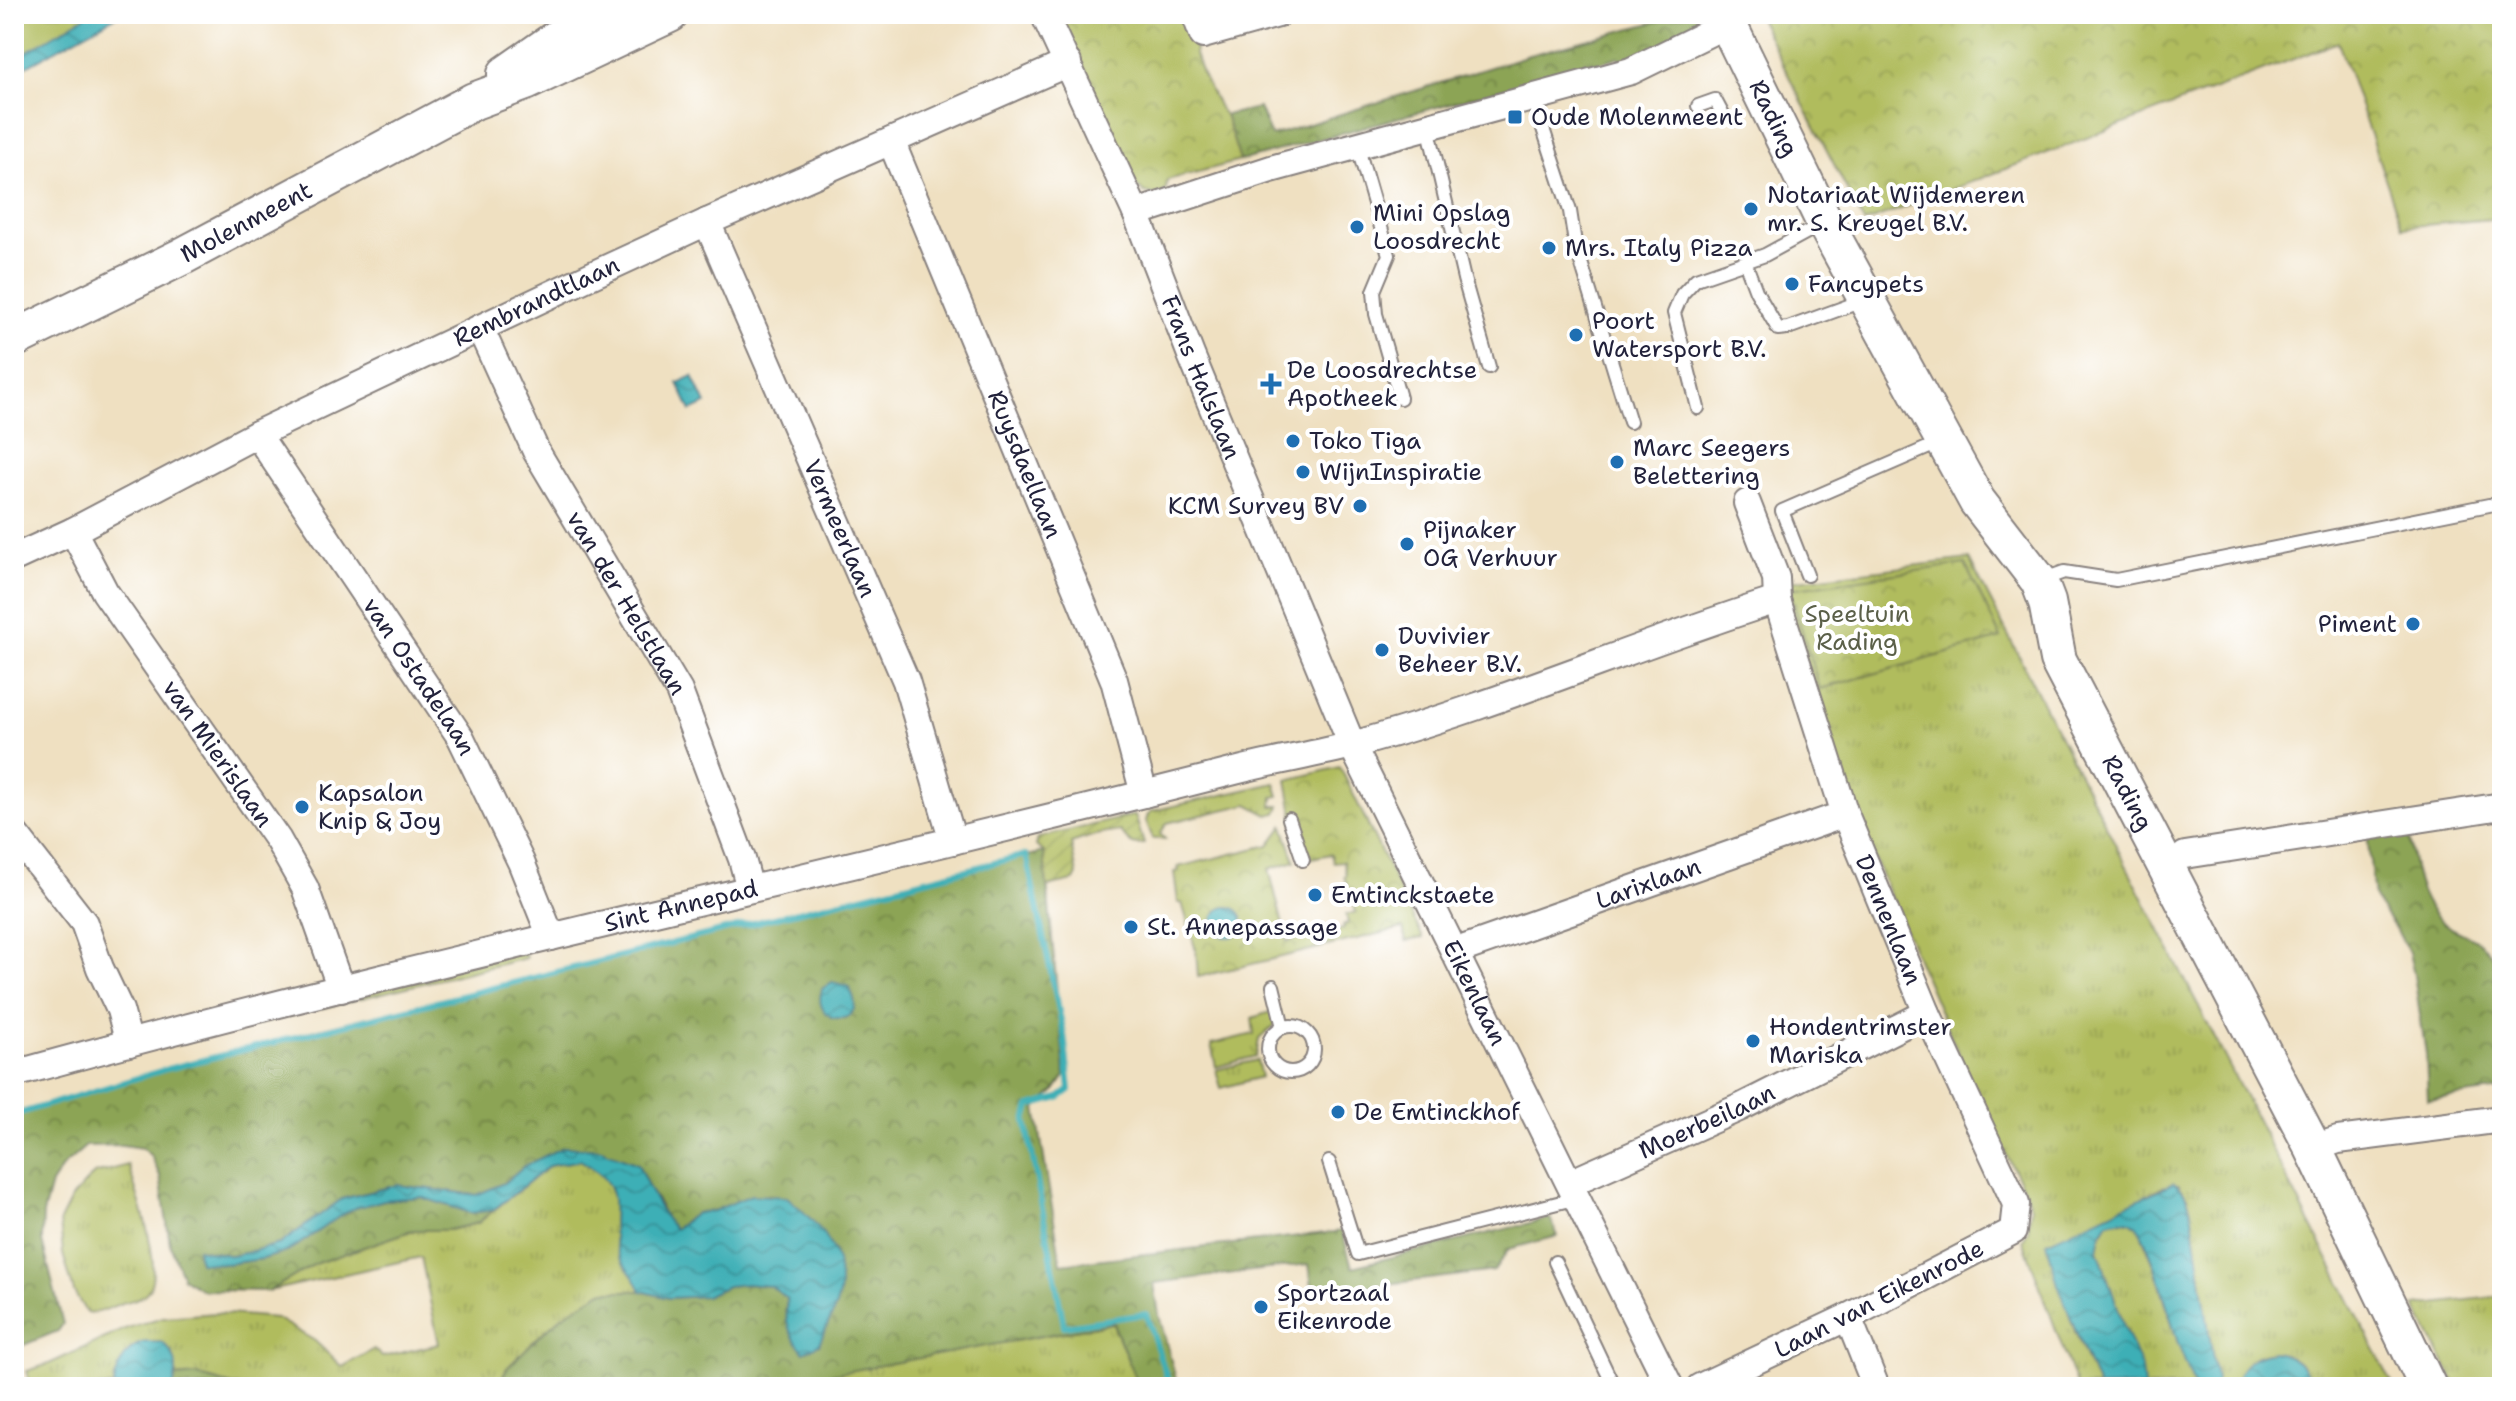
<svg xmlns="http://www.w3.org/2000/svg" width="2516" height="1401" viewBox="0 0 2516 1401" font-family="'Shantell Sans',sans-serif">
  <defs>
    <pattern id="grass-tufts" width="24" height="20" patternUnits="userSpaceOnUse" patternTransform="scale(2)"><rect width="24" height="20" fill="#b0bc5d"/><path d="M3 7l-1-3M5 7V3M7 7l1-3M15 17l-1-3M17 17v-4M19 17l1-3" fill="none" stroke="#97a152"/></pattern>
    <pattern id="forest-crowns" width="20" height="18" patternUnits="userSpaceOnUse" patternTransform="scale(2)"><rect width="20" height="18" fill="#8ca454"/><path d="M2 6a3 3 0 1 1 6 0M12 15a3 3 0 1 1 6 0" fill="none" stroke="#728547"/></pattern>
    <pattern id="park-crowns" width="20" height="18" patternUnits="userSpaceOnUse" patternTransform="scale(2)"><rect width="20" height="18" fill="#b0bc5d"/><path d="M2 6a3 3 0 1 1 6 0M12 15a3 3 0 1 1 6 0" fill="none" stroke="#97a152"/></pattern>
    <pattern id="garden-furrows" width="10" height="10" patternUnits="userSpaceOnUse" patternTransform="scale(2)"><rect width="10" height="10" fill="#b0bc5d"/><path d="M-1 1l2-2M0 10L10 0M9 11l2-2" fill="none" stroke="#97a152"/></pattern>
    <pattern id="water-waves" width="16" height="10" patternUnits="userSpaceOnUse" patternTransform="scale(2)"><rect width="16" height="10" fill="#3eafb6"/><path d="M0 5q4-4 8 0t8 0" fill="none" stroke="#348e95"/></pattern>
  </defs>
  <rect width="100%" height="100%" fill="#fff"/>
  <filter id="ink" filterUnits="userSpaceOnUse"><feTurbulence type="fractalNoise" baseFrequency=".0125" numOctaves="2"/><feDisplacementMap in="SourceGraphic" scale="16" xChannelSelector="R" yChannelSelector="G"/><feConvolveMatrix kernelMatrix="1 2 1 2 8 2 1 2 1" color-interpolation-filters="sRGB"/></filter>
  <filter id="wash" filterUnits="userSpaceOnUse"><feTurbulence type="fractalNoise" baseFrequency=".006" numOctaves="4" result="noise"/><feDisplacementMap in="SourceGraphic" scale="32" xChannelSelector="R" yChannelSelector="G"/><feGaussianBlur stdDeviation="1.8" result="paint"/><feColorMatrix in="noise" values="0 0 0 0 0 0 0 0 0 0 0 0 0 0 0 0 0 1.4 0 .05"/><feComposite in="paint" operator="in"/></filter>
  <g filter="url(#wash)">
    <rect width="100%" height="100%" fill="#efe0c1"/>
    <g fill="url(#grass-tufts)" stroke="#696f4c" stroke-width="2">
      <path d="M 1969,559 L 2394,1387 L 2310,1387 C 2304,1341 2242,1341 2235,1387 L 2217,1387 L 2191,1210 L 2187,1197 L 2179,1185 L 2161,1187 L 2049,1252 L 2074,1329 L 2098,1387 L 2077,1387 L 2023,1240 L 2028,1230 L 2031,1207 L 2025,1191 L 1995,1133 L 1939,1010 L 1852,806 L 1780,582 Z"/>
      <polygon points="1275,783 1279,796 1273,797 1272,806 1280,806 1277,813 1268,815 1248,804 1167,823 1160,834 1165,839 1153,839 1146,821 1148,814 1152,811"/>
      <polygon points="524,951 526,958 358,999 356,992"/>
      <polygon points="353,993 355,1000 159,1049 153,1043"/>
      <polygon points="1273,1011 1275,1025 1259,1039 1256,1056 1216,1067 1211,1044 1254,1034 1252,1018"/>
      <polygon points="1257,1060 1261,1077 1221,1088 1216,1070"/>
      <path d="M 580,1160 C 634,1191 603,1211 618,1253 C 623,1267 636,1277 641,1291 L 602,1291 L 507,1368 L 497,1387 L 239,1387 L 196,1375 L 176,1377 L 177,1374 L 115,1377 L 114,1387 L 31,1387 L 27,1371 L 49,1364 L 127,1328 L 163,1317 L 216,1313 L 276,1318 L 315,1341 L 342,1367 L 374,1349 L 382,1357 L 439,1344 L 421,1257 L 269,1291 L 317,1263 L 387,1238 L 414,1230 L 449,1230 L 478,1223 L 549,1166 Z"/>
      <path d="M 128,1165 C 136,1190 163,1266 149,1289 C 143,1299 133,1300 122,1303 C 110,1307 99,1315 86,1312 L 74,1292 L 63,1254 L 60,1221 L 72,1197 L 94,1174 Z"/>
      <polygon points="2118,1220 2131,1221 2139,1228 2155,1268 2177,1340 2195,1387 2144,1387 2141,1369 2126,1332 2098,1250 2101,1233 2108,1222"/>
      <polygon points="2502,1296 2502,1387 2457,1387 2415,1306"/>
      <polygon points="1113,1323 1139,1387 761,1387 760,1385"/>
    </g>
    <g fill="url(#forest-crowns)" stroke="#576348" stroke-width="2">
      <polygon points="1686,14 1702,14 1692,29 1622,66 1619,57 1240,161 1225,115 1259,108 1271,136 1529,55"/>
      <path d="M 2408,827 C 2412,863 2417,911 2453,929 C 2471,938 2483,940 2494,958 L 2502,1044 L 2502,1090 L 2428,1100 L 2426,1054 L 2414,975 L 2409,953 L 2399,934 L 2374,898 L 2367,833 Z"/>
      <polygon points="1044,852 1065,1076 1054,1092 1036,1108 1061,1264 1342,1231 1352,1267 1550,1218 1558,1236 1509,1249 1494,1271 1313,1293 1309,1264 1154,1283 1159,1315 1178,1387 1139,1387 1113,1323 761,1387 497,1387 507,1368 536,1339 562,1316 602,1291 641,1291 669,1298 705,1296 727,1286 745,1284 771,1286 787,1299 785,1312 819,1344 823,1333 751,1196 714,1211 696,1213 675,1229 665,1222 660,1205 648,1188 638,1164 606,1152 524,1166 504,1183 477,1195 397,1185 342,1199 280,1244 233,1256 198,1249 199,1262 226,1264 263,1259 289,1251 349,1209 384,1200 421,1197 471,1213 493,1210 478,1223 449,1230 414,1230 317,1263 269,1291 202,1290 183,1278 175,1258 170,1244 160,1176 151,1156 142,1148 122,1145 86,1146 63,1166 51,1184 43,1214 42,1241 63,1324 58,1331 14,1349 14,1113 315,1030"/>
      <polygon points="196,1375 239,1387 173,1387 176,1377"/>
    </g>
    <g fill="url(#park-crowns)" stroke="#696f4c" stroke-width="2">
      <polygon points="1053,14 1184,14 1194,39 1195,54 1200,69 1218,106 1225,115 1240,161 1167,180 1166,190 1159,195 1144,193 1134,183"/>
      <polygon points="1757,14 2502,14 2502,218 2402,227 2338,42 1864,223"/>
      <polygon points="1965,564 2001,638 1820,689 1789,589"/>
      <polygon points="1340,767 1423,938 1406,941 1403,928 1198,977 1196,951 1182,903 1178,903 1174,872 1179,871 1178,867 1269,845 1283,826 1295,861 1269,869 1287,941 1344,929 1343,925 1348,923 1346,915 1356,912 1344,876 1346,875 1343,861 1333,862 1331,854 1306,859 1296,830 1287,780"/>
    </g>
    <path fill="url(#garden-furrows)" stroke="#696f4c" stroke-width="2" d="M 1135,815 L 1144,844 C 1131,847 1128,841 1120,831 L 1095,835 L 1071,843 L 1077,875 L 1074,881 L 1047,887 L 1044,852 L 1036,846 L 1038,838 Z"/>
    <polygon fill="#b0bc5d" stroke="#696f4c" stroke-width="2" points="14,14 109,14 14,67"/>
    <g fill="url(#water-waves)" stroke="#306878" stroke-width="2">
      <polygon points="89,14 120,14 14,73 14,59"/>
      <polygon points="693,376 706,404 691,411 678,383"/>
      <circle cx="1228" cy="922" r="15"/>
      <path d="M 832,982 L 848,986 C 875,1028 809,1029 822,989 Z"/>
      <path d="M 563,1147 L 603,1149 L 606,1152 L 638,1164 C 645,1180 663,1220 675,1229 L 696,1213 L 714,1211 L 751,1195 L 787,1197 C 814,1220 841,1246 840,1285 C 840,1305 826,1326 819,1344 L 804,1352 C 789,1334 784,1323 787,1299 L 771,1286 L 746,1284 L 727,1286 L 705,1296 L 669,1298 L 641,1291 C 636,1277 623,1267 618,1253 C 603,1211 633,1190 580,1160 L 549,1166 L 493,1210 L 471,1213 L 421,1197 L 384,1200 L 349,1210 L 289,1251 L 263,1259 L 226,1264 L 199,1262 L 197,1249 L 233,1256 L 280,1244 L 342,1199 L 397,1185 L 477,1195 L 504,1183 L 524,1166 Z"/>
      <path d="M 2173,1183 C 2184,1187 2187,1199 2191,1210 L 2217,1387 L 2195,1387 C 2189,1371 2182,1356 2177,1340 C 2170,1319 2149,1231 2132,1222 C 2125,1218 2115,1220 2108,1222 L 2101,1233 L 2098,1250 L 2126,1332 L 2142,1369 L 2144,1387 L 2098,1387 L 2058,1285 L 2047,1242 Z"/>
      <path d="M 162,1342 C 177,1355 179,1368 173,1387 L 114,1387 C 115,1371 125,1349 141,1343 C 147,1341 156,1343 162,1342 Z"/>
      <path d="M 2273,1352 C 2293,1355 2307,1366 2310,1387 L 2235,1387 C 2238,1366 2252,1355 2273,1352 Z"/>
    </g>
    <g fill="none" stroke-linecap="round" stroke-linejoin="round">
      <polyline stroke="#3eafb6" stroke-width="6" points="14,1115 167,1069 1026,855 1064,1034 1070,1090 1059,1098 1030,1106 1026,1121 1064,1326 1146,1314 1170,1387"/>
    </g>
  </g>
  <g filter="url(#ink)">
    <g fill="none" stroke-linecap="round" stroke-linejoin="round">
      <defs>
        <g id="lane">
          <polyline points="1533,98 1570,211 1575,243 1630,422"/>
          <polyline points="1698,106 1715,100 1723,115"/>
          <polyline points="1428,126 1464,279 1489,367"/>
          <polyline points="1357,145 1389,255 1374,291 1376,314 1400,398"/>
          <polyline points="1745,262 1756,291 1778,329 1788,328 1862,301"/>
          <polyline points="1698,408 1674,313 1682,294 1696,279 1765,255 1822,224"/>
          <polyline points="1807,575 1782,511 1941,442"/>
          <polyline points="2042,580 2064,572 2116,580 2489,505"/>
          <polyline points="1289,819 1303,860"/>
          <polyline points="1273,986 1283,1027"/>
          <circle cx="1291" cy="1049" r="23"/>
          <polyline points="1329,1162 1358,1254 1577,1198"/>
          <polyline points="1555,1262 1614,1387"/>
        </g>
        <g id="street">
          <path id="s1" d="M 1044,14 L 1136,213 L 1191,355 L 1352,745 L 1670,1387"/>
          <polyline points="1195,14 1203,35 1278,14"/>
          <path id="s2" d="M 891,141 L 1114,680 L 1144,794"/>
          <polyline points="1136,213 1271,169 1631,71 1727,24"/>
          <path id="s3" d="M 707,222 L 906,681 L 953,841"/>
          <path id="s4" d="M 480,328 L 536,451 L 679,691 L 742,859 L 750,889"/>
          <path id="s5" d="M 257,434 L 461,738 L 521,862 L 551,937"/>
          <polyline points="1747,503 1776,578 1777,600"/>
          <path id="s6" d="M 73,531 L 105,592 L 278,840 L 305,888 L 341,989"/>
          <path id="s7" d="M 14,558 L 73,531 L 257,434 L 590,276 L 707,222 L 1068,63"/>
          <polyline points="14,833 84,923 100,968 120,1010 129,1043"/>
          <polyline points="2185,855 2502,806"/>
          <path id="s8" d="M 1454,952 L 1845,814"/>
          <path id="s9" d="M 14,1074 C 418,962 829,875 1235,771 C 1273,761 1313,755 1352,745 C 1497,706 1634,645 1777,600 L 1845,814 L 1927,1013 L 2016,1204 L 2013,1231 L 1848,1317 L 1700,1387"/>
          <polyline points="2313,1148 2338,1140 2502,1119"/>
          <path id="s10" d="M 1570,1183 L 1741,1107 L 1927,1013"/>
          <polyline points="1848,1317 1876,1387"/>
        </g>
        <g id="secondary">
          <path id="s11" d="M 1723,14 L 1825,223 L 1977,501 L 2039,581 L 2047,602 L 2058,660 L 2313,1148 L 2428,1387"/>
          <polyline points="506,74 592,14"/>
          <path id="s12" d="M 14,339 L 181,257 L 474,101 L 528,81 L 670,14"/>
        </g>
      </defs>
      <use href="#lane" stroke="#88817e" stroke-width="16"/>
      <use href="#street" stroke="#88817e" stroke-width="30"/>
      <use href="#secondary" stroke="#88817e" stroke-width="40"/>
      <use href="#lane" stroke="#fff" stroke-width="12"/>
      <use href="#street" stroke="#fff" stroke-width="26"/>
      <use href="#secondary" stroke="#fff" stroke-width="36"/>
    </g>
  </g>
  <g fill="#1f6fb2" stroke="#fff" stroke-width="3">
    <rect x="1507" y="109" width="16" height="16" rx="4"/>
    <circle cx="1751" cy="209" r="8"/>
    <circle cx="1357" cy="227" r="8"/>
    <circle cx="1549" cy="248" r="8"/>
    <circle cx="1792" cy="284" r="8"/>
    <circle cx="1576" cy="335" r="8"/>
    <path d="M1267 372h8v8h8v8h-8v8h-8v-8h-8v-8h8z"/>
    <circle cx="1293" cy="441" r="8"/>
    <circle cx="1617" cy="462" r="8"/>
    <circle cx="1303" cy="472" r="8"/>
    <circle cx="1360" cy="506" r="8"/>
    <circle cx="1407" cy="544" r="8"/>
    <circle cx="2413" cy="624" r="8"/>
    <circle cx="1382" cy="650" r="8"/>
    <circle cx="302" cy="807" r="8"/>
    <circle cx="1315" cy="895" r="8"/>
    <circle cx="1131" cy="927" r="8"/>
    <circle cx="1753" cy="1041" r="8"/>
    <circle cx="1338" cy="1112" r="8"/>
    <circle cx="1261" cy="1307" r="8"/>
  </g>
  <g text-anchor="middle" stroke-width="8" stroke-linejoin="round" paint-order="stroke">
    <g font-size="24" fill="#22223b" stroke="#fff" text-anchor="start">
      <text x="1531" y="125">Oude Molenmeent</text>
      <text x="1767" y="203">Notariaat Wijdemeren<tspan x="1767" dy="28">mr. S. Kreugel B.V.</tspan></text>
      <text x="1373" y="221">Mini Opslag<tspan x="1373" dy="28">Loosdrecht</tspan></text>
      <text x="1565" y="256">Mrs. Italy Pizza</text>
      <text x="1808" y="292">Fancypets</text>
      <text x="1592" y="329">Poort<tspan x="1592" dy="28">Watersport B.V.</tspan></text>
      <text x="1287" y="378">De Loosdrechtse<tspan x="1287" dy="28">Apotheek</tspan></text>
      <text x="1309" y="449">Toko Tiga</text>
      <text x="1633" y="456">Marc Seegers<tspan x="1633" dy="28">Belettering</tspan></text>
      <text x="1319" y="480">WijnInspiratie</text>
      <text x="1344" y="514" text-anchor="end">KCM Survey BV</text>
      <text x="1423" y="538">Pijnaker<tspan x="1423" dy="28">OG Verhuur</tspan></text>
      <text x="2397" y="632" text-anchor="end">Piment</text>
      <text x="1398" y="644">Duvivier<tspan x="1398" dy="28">Beheer B.V.</tspan></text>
      <text x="318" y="801">Kapsalon<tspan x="318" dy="28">Knip &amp; Joy</tspan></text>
      <text x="1331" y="903">Emtinckstaete</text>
      <text x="1147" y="935">St. Annepassage</text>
      <text x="1769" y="1035">Hondentrimster<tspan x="1769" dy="28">Mariska</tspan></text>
      <text x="1354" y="1120">De Emtinckhof</text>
      <text x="1277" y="1301">Sportzaal<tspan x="1277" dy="28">Eikenrode</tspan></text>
    </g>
    <g font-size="24" fill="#22223b" stroke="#fff">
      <text dy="8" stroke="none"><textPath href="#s11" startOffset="116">Rading</textPath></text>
      <text dy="8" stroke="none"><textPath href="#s12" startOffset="260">Molenmeent</textPath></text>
      <text dy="8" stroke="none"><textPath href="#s7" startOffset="582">Rembrandtlaan</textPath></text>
      <text dy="8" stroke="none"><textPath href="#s1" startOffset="396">Frans Halslaan</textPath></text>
      <text dy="8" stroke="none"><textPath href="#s2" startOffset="350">Ruysdaellaan</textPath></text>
      <text dy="8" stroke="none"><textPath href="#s3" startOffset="334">Vermeerlaan</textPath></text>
      <text dy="8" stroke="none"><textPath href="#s4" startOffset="312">van der Helstlaan</textPath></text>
      <text dy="8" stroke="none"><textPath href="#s5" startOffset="292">van Ostadelaan</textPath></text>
      <text dy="8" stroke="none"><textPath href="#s6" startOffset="266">van Mierislaan</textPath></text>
      <text dy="8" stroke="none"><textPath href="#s11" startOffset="882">Rading</textPath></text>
      <text dy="8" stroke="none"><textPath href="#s8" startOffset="206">Larixlaan</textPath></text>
      <text dy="8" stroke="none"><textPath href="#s9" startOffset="688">Sint Annepad</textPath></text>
      <text dy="8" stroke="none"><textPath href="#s9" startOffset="2166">Dennenlaan</textPath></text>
      <text dy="8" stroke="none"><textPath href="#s1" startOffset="1070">Eikenlaan</textPath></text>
      <text dy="8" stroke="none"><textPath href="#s10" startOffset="150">Moerbeilaan</textPath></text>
      <text transform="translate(1879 1299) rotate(-27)" y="8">Laan van Eikenrode</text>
    </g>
    <g font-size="24" fill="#5b6049" stroke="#fff">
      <text x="1857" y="622">Speeltuin<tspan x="1857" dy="28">Rading</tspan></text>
    </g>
  </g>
  <rect width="2516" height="1401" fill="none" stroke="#fff" stroke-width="48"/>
</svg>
